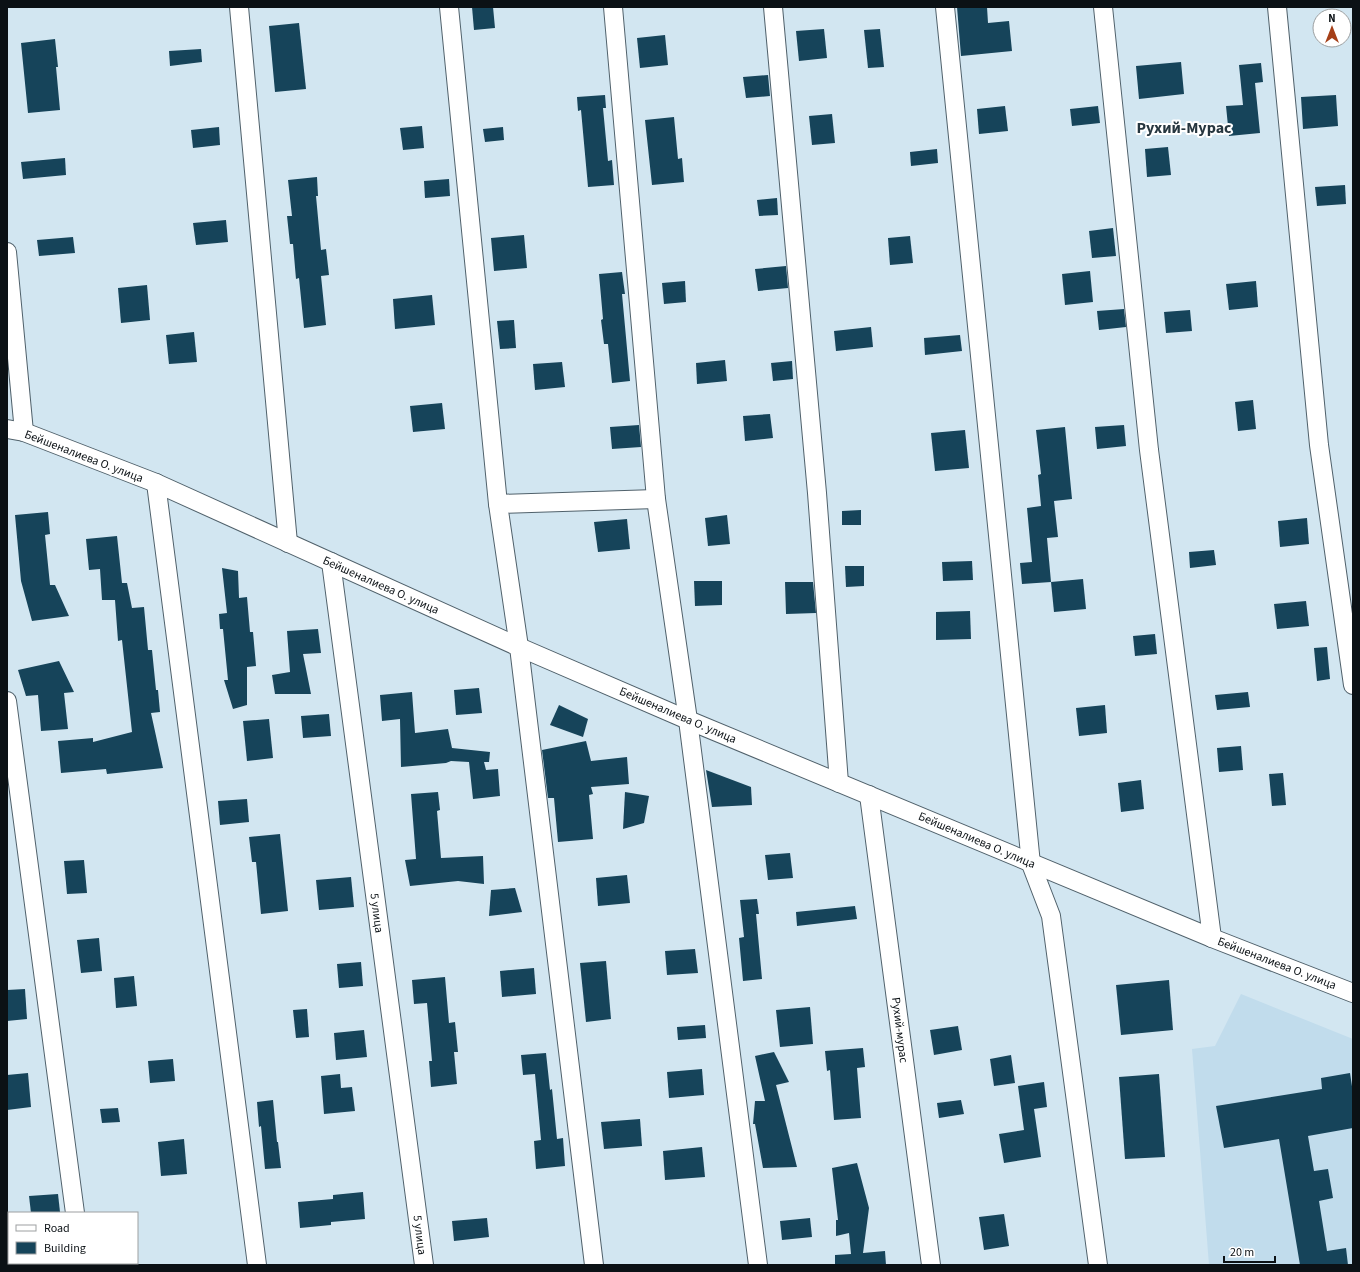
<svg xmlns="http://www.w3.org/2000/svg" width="1360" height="1272" viewBox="0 0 1360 1272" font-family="'Source Sans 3',sans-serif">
  <rect width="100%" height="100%" fill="#d2e6f1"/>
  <polygon fill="#c1dcec" points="1241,994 1353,1039 1353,1265 1209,1265 1192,1049 1215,1046"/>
  <g fill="#16445a">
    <polygon points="472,7 493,7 495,28 474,30"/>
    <polygon points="957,7 987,7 988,23 1009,21 1012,51 961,56"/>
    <polygon points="299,23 306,89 275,92 269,26"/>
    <polygon points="824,29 827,58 799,61 796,31"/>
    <polygon points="880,29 884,67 868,68 864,30"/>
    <polygon points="665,35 668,65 640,68 637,38"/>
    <polygon points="55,39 58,67 56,67 60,110 28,113 21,43"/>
    <polygon points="201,49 202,62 170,66 169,51"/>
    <polygon points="1181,62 1184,94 1139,99 1136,66"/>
    <polygon points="1261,63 1263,82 1255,83 1260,133 1229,136 1226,106 1243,105 1239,65"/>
    <polygon points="768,75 770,96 746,98 743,77"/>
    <polygon points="605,95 606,108 603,108 608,161 612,160 614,185 588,187 581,110 578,111 577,97"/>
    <polygon points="1336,95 1338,126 1303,129 1301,97"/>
    <polygon points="1005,106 1008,131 979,134 977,109"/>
    <polygon points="1098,106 1100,123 1072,126 1070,109"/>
    <polygon points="832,114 835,143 812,145 809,116"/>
    <polygon points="674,117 678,159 682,158 684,182 652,185 645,120"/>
    <polygon points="422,126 424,148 403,150 400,128"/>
    <polygon points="219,127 220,145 193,148 191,130"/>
    <polygon points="503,127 504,140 485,142 483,129"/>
    <polygon points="1168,147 1171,175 1147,177 1145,149"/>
    <polygon points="937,149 938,163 911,166 910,152"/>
    <polygon points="65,158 66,175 23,179 21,162"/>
    <polygon points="317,177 318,196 316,196 321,250 326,249 329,275 321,276 326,325 304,328 299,278 296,279 293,244 290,244 287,216 292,216 288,180"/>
    <polygon points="449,179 450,196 425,198 424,181"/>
    <polygon points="1345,185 1346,204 1317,206 1315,187"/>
    <polygon points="777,198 778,215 759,216 757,200"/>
    <polygon points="226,220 228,242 196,245 193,223"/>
    <polygon points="1113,228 1116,256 1092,258 1089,231"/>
    <polygon points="524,235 527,268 494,271 491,238"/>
    <polygon points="910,236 913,263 890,265 888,238"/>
    <polygon points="73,237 75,253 39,256 37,240"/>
    <polygon points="786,266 788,288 758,291 755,269"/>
    <polygon points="1090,271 1093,302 1065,305 1062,274"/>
    <polygon points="622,272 625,294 622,294 630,381 612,383 608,344 604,344 601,320 603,319 599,274"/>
    <polygon points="685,281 686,302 664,304 662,283"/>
    <polygon points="1256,281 1258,307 1229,310 1226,284"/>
    <polygon points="147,285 150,320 121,323 118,288"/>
    <polygon points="432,295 435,325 395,329 393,299"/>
    <polygon points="1124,309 1126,327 1099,330 1097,311"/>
    <polygon points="1190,310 1192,331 1166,333 1164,312"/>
    <polygon points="514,320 516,348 500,349 497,321"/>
    <polygon points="871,327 873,347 836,351 834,331"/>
    <polygon points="194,332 197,362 169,364 166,335"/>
    <polygon points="960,335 962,351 925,355 924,338"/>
    <polygon points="725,360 727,381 697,384 696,363"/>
    <polygon points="792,361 793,379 773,381 771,363"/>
    <polygon points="562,362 565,387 535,390 533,364"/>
    <polygon points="1253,400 1256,429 1238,431 1235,402"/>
    <polygon points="442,403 445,429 413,432 410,406"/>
    <polygon points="770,414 773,438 745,441 743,416"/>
    <polygon points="639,425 641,447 612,449 610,427"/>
    <polygon points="1124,425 1126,446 1097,449 1095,427"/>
    <polygon points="1065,427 1072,499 1054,501 1058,537 1047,538 1051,582 1022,584 1020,563 1032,562 1027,508 1041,506 1038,475 1041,474 1036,430"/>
    <polygon points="965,430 969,468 935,471 931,433"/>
    <polygon points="861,510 861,525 842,525 842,511"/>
    <polygon points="48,512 50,534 45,535 50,585 55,585 69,616 32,621 21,581 15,515"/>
    <polygon points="727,515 730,544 708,546 705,518"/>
    <polygon points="1307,518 1309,544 1280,547 1278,521"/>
    <polygon points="627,519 630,549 598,552 594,522"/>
    <polygon points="117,536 122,583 127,583 132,608 144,607 148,650 152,650 156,690 158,690 160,712 151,713 163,768 107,774 106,769 61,773 58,741 93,738 93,742 132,732 122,640 118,641 115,600 102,600 100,569 89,570 86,539"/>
    <polygon points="1214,550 1216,565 1190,568 1189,552"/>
    <polygon points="972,561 973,580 943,581 942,562"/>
    <polygon points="845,566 864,566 864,586 846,587"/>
    <polygon points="222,568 238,571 239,598 247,597 250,632 253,632 256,666 247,667 247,705 233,709 224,680 228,680 223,629 220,629 219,614 227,613"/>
    <polygon points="1083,579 1086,609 1054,612 1051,582"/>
    <polygon points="694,581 722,581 722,605 695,606"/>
    <polygon points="785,582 813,582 816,613 786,614"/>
    <polygon points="1306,601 1309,626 1277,629 1274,604"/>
    <polygon points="970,611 971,639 936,640 936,612"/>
    <polygon points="318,629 321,653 303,654 311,694 275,694 272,675 290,672 287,631"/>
    <polygon points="1155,634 1157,654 1135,656 1133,636"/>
    <polygon points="1327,647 1330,679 1317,681 1314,648"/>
    <polygon points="59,661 74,692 64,693 68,729 41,731 38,695 26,696 18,670"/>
    <polygon points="479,688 482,713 456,715 454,690"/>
    <polygon points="412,692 415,733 448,729 452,748 490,752 489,762 484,762 486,770 498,769 500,796 473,799 469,762 451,761 446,763 401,767 400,719 382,721 380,695"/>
    <polygon points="1248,692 1250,707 1217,710 1215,695"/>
    <polygon points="559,705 588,719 583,737 550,725"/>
    <polygon points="1105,705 1107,733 1079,736 1076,708"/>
    <polygon points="329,714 331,736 303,738 301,716"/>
    <polygon points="269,719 273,758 247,761 243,721"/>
    <polygon points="586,741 591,761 627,757 629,784 591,787 593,794 589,795 593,839 558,842 554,798 548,798 542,750"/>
    <polygon points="1241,746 1243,770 1219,772 1217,748"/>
    <polygon points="706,770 751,787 752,805 712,807"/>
    <polygon points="1283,773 1286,805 1272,806 1269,774"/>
    <polygon points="1141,780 1144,809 1121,812 1118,783"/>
    <polygon points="438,792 440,810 437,811 441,858 483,856 484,884 458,881 410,886 405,860 416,859 411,794"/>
    <polygon points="625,792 649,796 644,823 623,829"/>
    <polygon points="247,799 249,822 220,825 218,801"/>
    <polygon points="280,834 288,911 261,914 256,862 252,862 249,837"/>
    <polygon points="790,853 793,878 768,880 765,855"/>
    <polygon points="84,860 87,893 67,894 64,861"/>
    <polygon points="627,875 630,903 598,906 596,878"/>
    <polygon points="351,877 354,907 319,910 316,880"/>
    <polygon points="515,888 522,912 489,916 491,890"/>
    <polygon points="757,899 759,914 756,914 762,979 743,981 739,938 744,937 740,900"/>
    <polygon points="855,906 857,919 797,926 796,912"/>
    <polygon points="99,938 102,971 81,973 77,940"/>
    <polygon points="695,949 698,973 667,975 665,951"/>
    <polygon points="606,961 611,1019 586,1022 580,963"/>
    <polygon points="361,962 363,986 339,988 337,964"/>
    <polygon points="534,968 536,994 502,997 500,971"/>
    <polygon points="134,976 137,1006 116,1008 114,978"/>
    <polygon points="445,977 449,1023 455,1022 458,1052 454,1052 457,1084 431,1087 429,1061 432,1061 427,1003 414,1004 412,980"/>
    <polygon points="1169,980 1173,1030 1121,1035 1116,985"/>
    <polygon points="25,989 27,1019 7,1021 7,990"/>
    <polygon points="810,1007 813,1044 780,1047 776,1010"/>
    <polygon points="307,1009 309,1037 296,1038 293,1010"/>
    <polygon points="705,1025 706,1038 678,1040 677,1027"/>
    <polygon points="958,1026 962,1050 934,1055 930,1030"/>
    <polygon points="364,1030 367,1057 336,1060 334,1033"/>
    <polygon points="863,1048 865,1067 857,1068 861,1118 834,1120 830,1070 827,1071 825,1051"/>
    <polygon points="774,1052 789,1082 776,1085 797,1167 763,1168 755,1124 753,1124 755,1101 765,1101 755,1056"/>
    <polygon points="546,1053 550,1090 552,1089 557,1139 563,1138 565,1166 536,1169 534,1141 541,1140 535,1074 523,1075 521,1055"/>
    <polygon points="1011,1055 1015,1083 994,1086 990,1059"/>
    <polygon points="173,1059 175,1081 150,1083 148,1061"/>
    <polygon points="702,1069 704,1095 669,1098 667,1072"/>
    <polygon points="28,1073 31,1107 7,1110 7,1075"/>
    <polygon points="1350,1073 1353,1093 1353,1128 1308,1136 1314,1171 1328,1169 1333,1198 1319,1201 1327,1251 1346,1248 1348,1265 1300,1265 1279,1139 1224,1148 1216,1106 1322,1089 1321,1078"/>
    <polygon points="340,1074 341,1088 352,1087 355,1111 324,1114 321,1076"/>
    <polygon points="1159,1074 1165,1157 1125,1159 1119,1077"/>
    <polygon points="1044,1082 1047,1107 1034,1109 1041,1157 1004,1163 999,1134 1024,1130 1018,1086"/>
    <polygon points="273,1100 277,1142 278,1142 281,1168 265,1169 261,1126 259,1127 257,1102"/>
    <polygon points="961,1100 964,1114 939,1118 937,1103"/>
    <polygon points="118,1108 120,1122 102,1123 100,1109"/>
    <polygon points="640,1119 642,1146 604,1149 601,1122"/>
    <polygon points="184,1139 187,1174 161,1176 158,1142"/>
    <polygon points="702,1147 705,1177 665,1180 663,1151"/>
    <polygon points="857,1163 869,1208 863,1253 885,1251 886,1265 835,1265 835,1255 851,1254 849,1233 836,1236 836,1220 838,1220 832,1168"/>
    <polygon points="363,1192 365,1219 331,1222 331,1225 300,1228 298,1202 333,1199 333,1195"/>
    <polygon points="58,1194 60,1212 31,1213 29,1196"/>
    <polygon points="1004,1214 1009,1246 984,1250 979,1217"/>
    <polygon points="487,1218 489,1237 454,1241 452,1221"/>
    <polygon points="810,1218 812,1237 782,1240 780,1221"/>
  </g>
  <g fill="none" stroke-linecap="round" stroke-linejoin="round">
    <defs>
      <g id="minor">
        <polyline points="239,7 288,543"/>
        <polyline points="449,7 498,504 519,647 594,1265"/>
        <polyline points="613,7 656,499 688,720 758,1265"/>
        <polyline points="773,7 817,493 839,783"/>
        <polyline points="945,7 1031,864 1051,916 1098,1265"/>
        <polyline points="1103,7 1149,450 1212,938"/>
        <polyline points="1277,7 1319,445 1353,685"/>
        <polyline points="7,252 24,432"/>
        <polyline points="7,429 24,432 156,483 519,647 688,720 1212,938 1353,993"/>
        <polyline points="156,483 257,1265"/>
        <polyline points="498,504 656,499"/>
        <polyline points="331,562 424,1265"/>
        <polyline points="7,701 75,1213"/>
        <polyline points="869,795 931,1265"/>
        <polyline points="81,1263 81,1265"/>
      </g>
    </defs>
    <use href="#minor" stroke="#50616b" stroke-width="20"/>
    <use href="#minor" stroke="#fff" stroke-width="18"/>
  </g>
  <g text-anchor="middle" stroke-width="4" stroke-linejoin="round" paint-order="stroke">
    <g font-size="12" fill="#0b1115" stroke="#fff">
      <text transform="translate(84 456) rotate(21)" y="4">Бейшеналиева О. улица</text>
      <text transform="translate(381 585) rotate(24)" y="4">Бейшеналиева О. улица</text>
      <text transform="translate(678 715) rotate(23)" y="4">Бейшеналиева О. улица</text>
      <text transform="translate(977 840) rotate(23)" y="4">Бейшеналиева О. улица</text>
      <text transform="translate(377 913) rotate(83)" y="4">5 улица</text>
      <text transform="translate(1277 963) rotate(21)" y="4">Бейшеналиева О. улица</text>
      <text transform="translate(900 1030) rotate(83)" y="4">Рухий-мурас</text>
      <text transform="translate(420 1235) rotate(83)" y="4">5 улица</text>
    </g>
    <g font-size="16" font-weight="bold" fill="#26363f" stroke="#fff">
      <text x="1184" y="133">Рухий-Мурас</text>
    </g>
  </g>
  <rect width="1360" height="1272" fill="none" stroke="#0b1115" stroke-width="16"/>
  <rect x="8" y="1212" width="130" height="52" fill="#ffffff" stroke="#9da0a1"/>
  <rect x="16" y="1225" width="20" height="6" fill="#ffffff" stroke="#9da0a1"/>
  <text x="44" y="1232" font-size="12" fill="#0b1115">Road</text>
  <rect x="16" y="1242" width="20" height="12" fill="#16445a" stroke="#9da0a1"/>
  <text x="44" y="1252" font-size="12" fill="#0b1115">Building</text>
  <g transform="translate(1332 28)"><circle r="19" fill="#ffffff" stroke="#9da0a1"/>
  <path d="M0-3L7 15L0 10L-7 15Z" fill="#a53f18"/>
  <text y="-6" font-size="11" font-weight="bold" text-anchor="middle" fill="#0b1115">N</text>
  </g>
  <path d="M1224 1256v6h51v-6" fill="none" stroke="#0b1115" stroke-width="2"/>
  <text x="1230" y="1256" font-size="12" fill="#0b1115" stroke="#ffffff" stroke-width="3" paint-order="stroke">20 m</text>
</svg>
